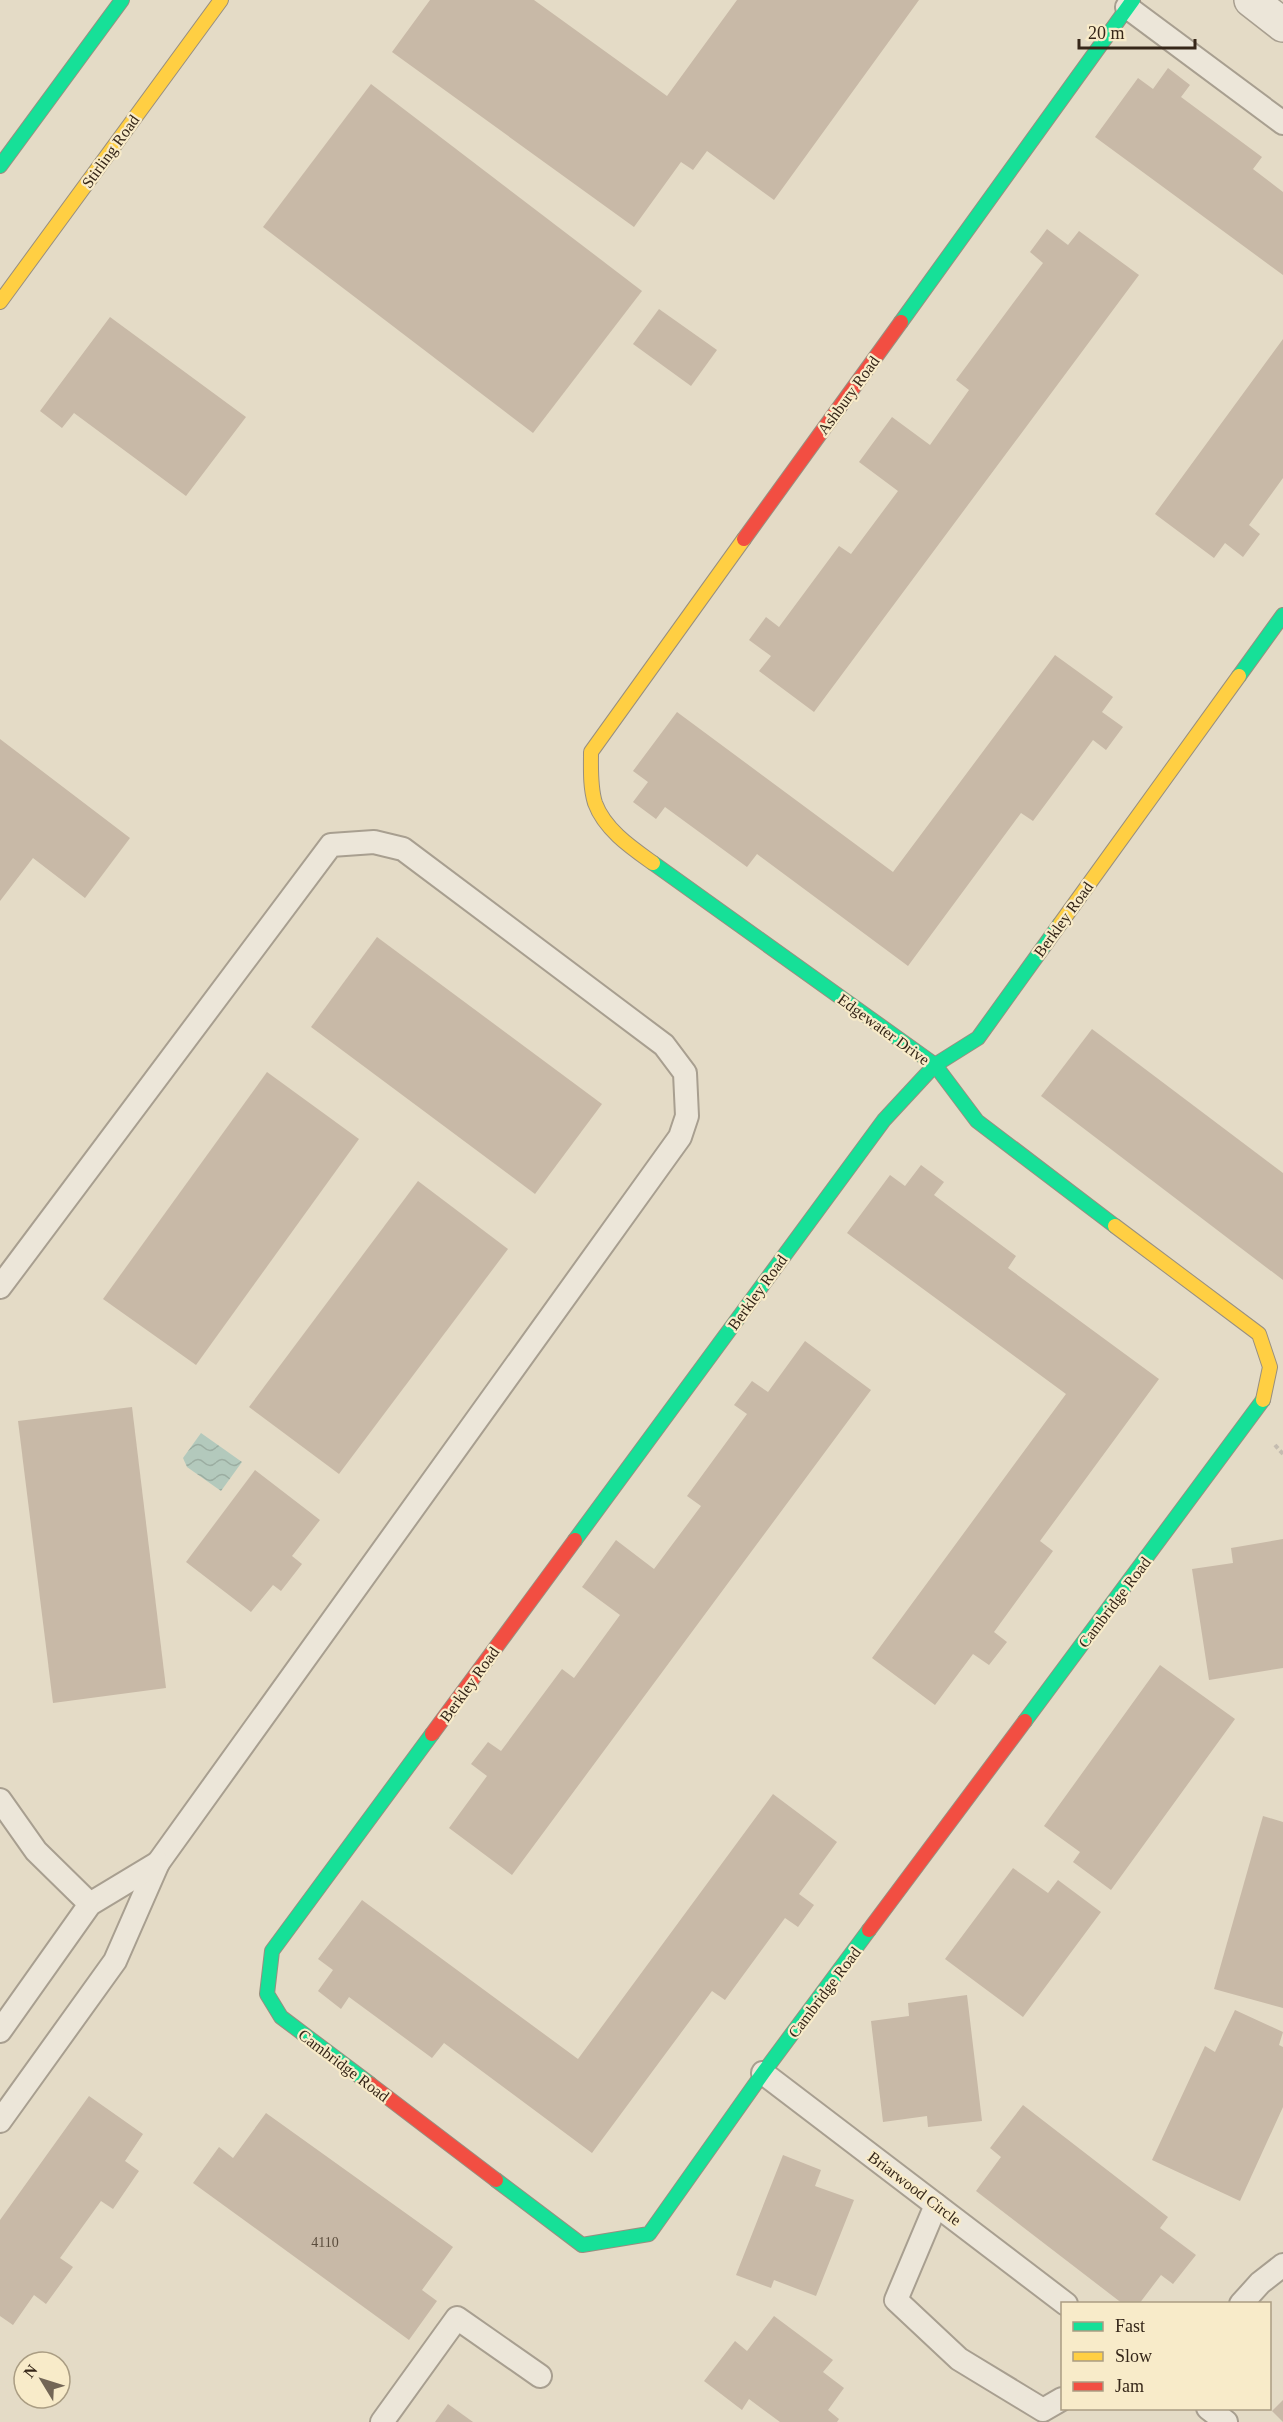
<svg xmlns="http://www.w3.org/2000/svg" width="1283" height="2422" viewBox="0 0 1283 2422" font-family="'Times New Roman',serif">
  <defs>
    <pattern id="water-waves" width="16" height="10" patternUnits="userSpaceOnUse" patternTransform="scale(1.5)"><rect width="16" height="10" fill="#b3c9bc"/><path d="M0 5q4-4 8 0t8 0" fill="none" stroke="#9bada1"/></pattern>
  </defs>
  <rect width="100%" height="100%" fill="#e4dbc6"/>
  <polygon fill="url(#water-waves)" points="201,1433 242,1462 221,1491 187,1467 183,1458"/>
  <g fill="#c8b9a7">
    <polygon points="430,0 534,0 667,96 737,0 919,0 774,200 707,151 693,170 681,162 634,227 392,52"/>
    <polygon points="1168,68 1190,85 1181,97 1262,157 1253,169 1283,192 1283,275 1095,137 1138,78 1153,89"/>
    <polygon points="371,84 642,291 533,433 263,227"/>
    <polygon points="1047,229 1068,245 1079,231 1139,275 814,712 759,671 771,656 749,640 766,617 779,627 839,546 851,554 898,491 859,462 892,417 930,445 969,390 956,380 1043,263 1030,252"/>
    <polygon points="659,309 717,350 691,386 633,344"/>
    <polygon points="110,317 246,417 186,496 74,413 62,428 40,411"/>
    <polygon points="1283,339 1283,478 1249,525 1260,534 1243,557 1225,543 1214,558 1155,514"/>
    <polygon points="1055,655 1113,697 1102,712 1123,727 1106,750 1093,740 1033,821 1021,813 908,966 757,854 747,867 665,807 656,819 633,802 648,782 633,771 677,712 893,872"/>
    <polygon points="0,739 130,838 85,898 33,858 0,901"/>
    <polygon points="377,937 602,1104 535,1194 311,1027"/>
    <polygon points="1092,1029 1283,1173 1283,1280 1041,1096"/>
    <polygon points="267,1072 359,1139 196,1365 103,1299"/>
    <polygon points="921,1165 944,1182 934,1195 1016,1256 1008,1268 1159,1379 1040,1541 1053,1551 994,1632 1007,1642 989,1665 973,1654 935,1705 872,1658 1066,1394 847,1233 890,1175 905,1186"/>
    <polygon points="418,1181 508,1249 339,1474 249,1407"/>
    <polygon points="805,1341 871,1390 512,1875 449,1828 487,1776 471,1764 488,1742 501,1751 562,1669 574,1678 620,1615 582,1587 616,1540 654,1569 701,1506 687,1496 747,1414 734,1405 752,1381 768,1392"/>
    <polygon points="132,1407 166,1688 53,1703 18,1421"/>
    <polygon points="255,1470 320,1520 292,1556 302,1564 281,1591 273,1585 251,1612 186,1562"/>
    <polygon points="1283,1539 1283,1668 1209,1680 1192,1569 1233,1563 1231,1548"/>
    <polygon points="1160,1665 1235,1719 1111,1890 1073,1862 1080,1852 1044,1826"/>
    <polygon points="773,1794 837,1842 799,1894 814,1905 798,1927 785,1918 725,2000 712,1991 592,2153 444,2043 432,2058 349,1997 341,2009 318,1991 333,1970 318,1959 362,1900 578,2059"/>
    <polygon points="1263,1816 1283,1822 1283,2008 1214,1989"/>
    <polygon points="1013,1868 1048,1893 1058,1880 1101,1912 1023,2017 945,1959"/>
    <polygon points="967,1995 982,2121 928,2127 927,2116 883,2122 871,2021 909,2016 908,2003"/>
    <polygon points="1235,2010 1283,2032 1279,2045 1283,2047 1283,2107 1240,2201 1152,2160 1205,2046 1215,2052"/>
    <polygon points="89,2096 143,2134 125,2161 139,2171 113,2209 101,2201 60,2258 73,2267 46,2304 34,2295 13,2325 0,2316 0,2220"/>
    <polygon points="1023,2105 1168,2217 1160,2228 1196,2255 1173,2284 1161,2275 1139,2304 1123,2304 976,2191 1001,2157 990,2148"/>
    <polygon points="266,2113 453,2247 422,2290 437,2301 409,2340 193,2183 219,2147 233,2158"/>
    <polygon points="783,2155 821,2170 815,2186 854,2200 816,2296 774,2280 771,2288 736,2275"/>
    <polygon points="774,2316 833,2360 823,2372 844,2388 828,2410 839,2419 837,2422 780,2422 749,2399 742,2410 704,2381 735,2341 747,2351"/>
    <polygon points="1283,2400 1283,2422 1272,2411"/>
    <polygon points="448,2404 473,2422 435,2422"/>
  </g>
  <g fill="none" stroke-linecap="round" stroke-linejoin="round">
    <defs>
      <g id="lane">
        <polyline points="1127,7 1283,123"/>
        <polyline points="0,1287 331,845 374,842 403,849 664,1045 685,1073 687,1116 680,1137 158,1863 115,1961 0,2121"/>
        <polyline points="0,1800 36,1851 90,1904"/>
        <polyline points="0,2031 90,1904 158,1863"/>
        <polyline points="763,2073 1066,2304"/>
        <polyline points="936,2205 896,2300 959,2359 1043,2410 1062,2399"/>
        <polyline points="1241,2304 1260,2283 1283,2265"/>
        <polyline points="1208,2408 1226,2422"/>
        <polyline points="382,2422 457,2318 540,2376"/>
      </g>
      <polyline id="street" points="1251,0 1283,25"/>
      <g id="fast">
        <polyline points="0,166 122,0"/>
        <polyline points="901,322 1133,0"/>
        <polyline points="1239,676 1283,615"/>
        <polyline points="653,863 935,1065 977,1121 1115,1226"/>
        <polyline points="575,1540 884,1120 935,1065 978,1038 1060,924"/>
        <polyline points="1025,1721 1263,1400"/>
        <polyline points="370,2084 281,2017 267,1994 272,1951 432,1734"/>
        <polyline points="496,2180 582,2245 649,2234 763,2073 869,1930"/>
      </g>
      <g id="slow">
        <polyline points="0,302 221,0"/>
        <path d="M 653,863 C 632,848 605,830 595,803 C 590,787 591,769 591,752 L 744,539"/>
        <polyline points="1060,924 1239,676"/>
        <polyline points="1115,1226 1259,1334 1270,1367 1263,1400"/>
      </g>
      <g id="jam">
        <polyline points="744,539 901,322"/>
        <polyline points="432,1734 575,1540"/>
        <polyline points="869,1930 1025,1721"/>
        <polyline points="370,2084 496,2180"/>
      </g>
    </defs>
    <use href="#lane" stroke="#a89f90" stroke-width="26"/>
    <use href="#street" stroke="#a89f90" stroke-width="36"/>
    <use href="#fast" stroke="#988f80" stroke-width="16"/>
    <use href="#slow" stroke="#988f80" stroke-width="16"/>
    <use href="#jam" stroke="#988f80" stroke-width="16"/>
    <polyline stroke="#c4bcb0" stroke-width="4" stroke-dasharray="4.5 3" stroke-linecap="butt" points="1275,1445 1283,1454"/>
    <use href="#lane" stroke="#ece6d9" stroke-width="22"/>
    <use href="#street" stroke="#ece6d9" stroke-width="33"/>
    <use href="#fast" stroke="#16e098" stroke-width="14"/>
    <use href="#slow" stroke="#ffcf43" stroke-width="14"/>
    <use href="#jam" stroke="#f24e42" stroke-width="14"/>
  </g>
  <g text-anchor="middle" stroke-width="4.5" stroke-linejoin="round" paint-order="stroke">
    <g font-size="14" fill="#5a4c3c">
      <text x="325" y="2247">4110</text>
    </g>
    <g font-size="16" fill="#362719" stroke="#f8ebc9">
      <text transform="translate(110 151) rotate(-54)" y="6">Stirling Road</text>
      <text transform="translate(848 395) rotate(-54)" y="6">Ashbury Road</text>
      <text transform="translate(1063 919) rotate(-54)" y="6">Berkley Road</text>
      <text transform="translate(884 1029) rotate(36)" y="6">Edgewater Drive</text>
      <text transform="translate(757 1292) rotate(-54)" y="6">Berkley Road</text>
      <text transform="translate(1114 1602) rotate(-53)" y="6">Cambridge Road</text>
      <text transform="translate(469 1684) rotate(-54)" y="6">Berkley Road</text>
      <text transform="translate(824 1992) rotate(-53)" y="6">Cambridge Road</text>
      <text transform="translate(344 2065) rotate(37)" y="6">Cambridge Road</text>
      <text transform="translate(915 2188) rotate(37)" y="6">Briarwood Circle</text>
    </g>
  </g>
  <rect x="1061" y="2302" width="210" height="108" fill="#f8ebc9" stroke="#aa9d83" stroke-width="1.5"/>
  <rect x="1073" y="2322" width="30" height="9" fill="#16e098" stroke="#aa9d83" stroke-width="1.5"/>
  <text x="1115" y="2332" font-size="18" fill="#362719">Fast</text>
  <rect x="1073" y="2352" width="30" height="9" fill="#ffcf43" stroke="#aa9d83" stroke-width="1.5"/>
  <text x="1115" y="2362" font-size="18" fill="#362719">Slow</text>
  <rect x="1073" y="2382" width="30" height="9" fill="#f24e42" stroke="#aa9d83" stroke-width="1.5"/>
  <text x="1115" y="2392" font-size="18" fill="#362719">Jam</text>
  <g transform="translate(42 2380) rotate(308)"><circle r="28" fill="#f8ebc9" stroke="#aa9d83" stroke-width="1.5"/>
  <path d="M0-4.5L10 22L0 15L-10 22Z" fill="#736656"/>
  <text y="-9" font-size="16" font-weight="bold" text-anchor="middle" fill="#362719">N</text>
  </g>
  <path d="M1079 39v9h116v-9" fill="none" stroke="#362719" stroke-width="3"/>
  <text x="1088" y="39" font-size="18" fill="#362719" stroke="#f8ebc9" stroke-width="4.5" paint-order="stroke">20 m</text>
</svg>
